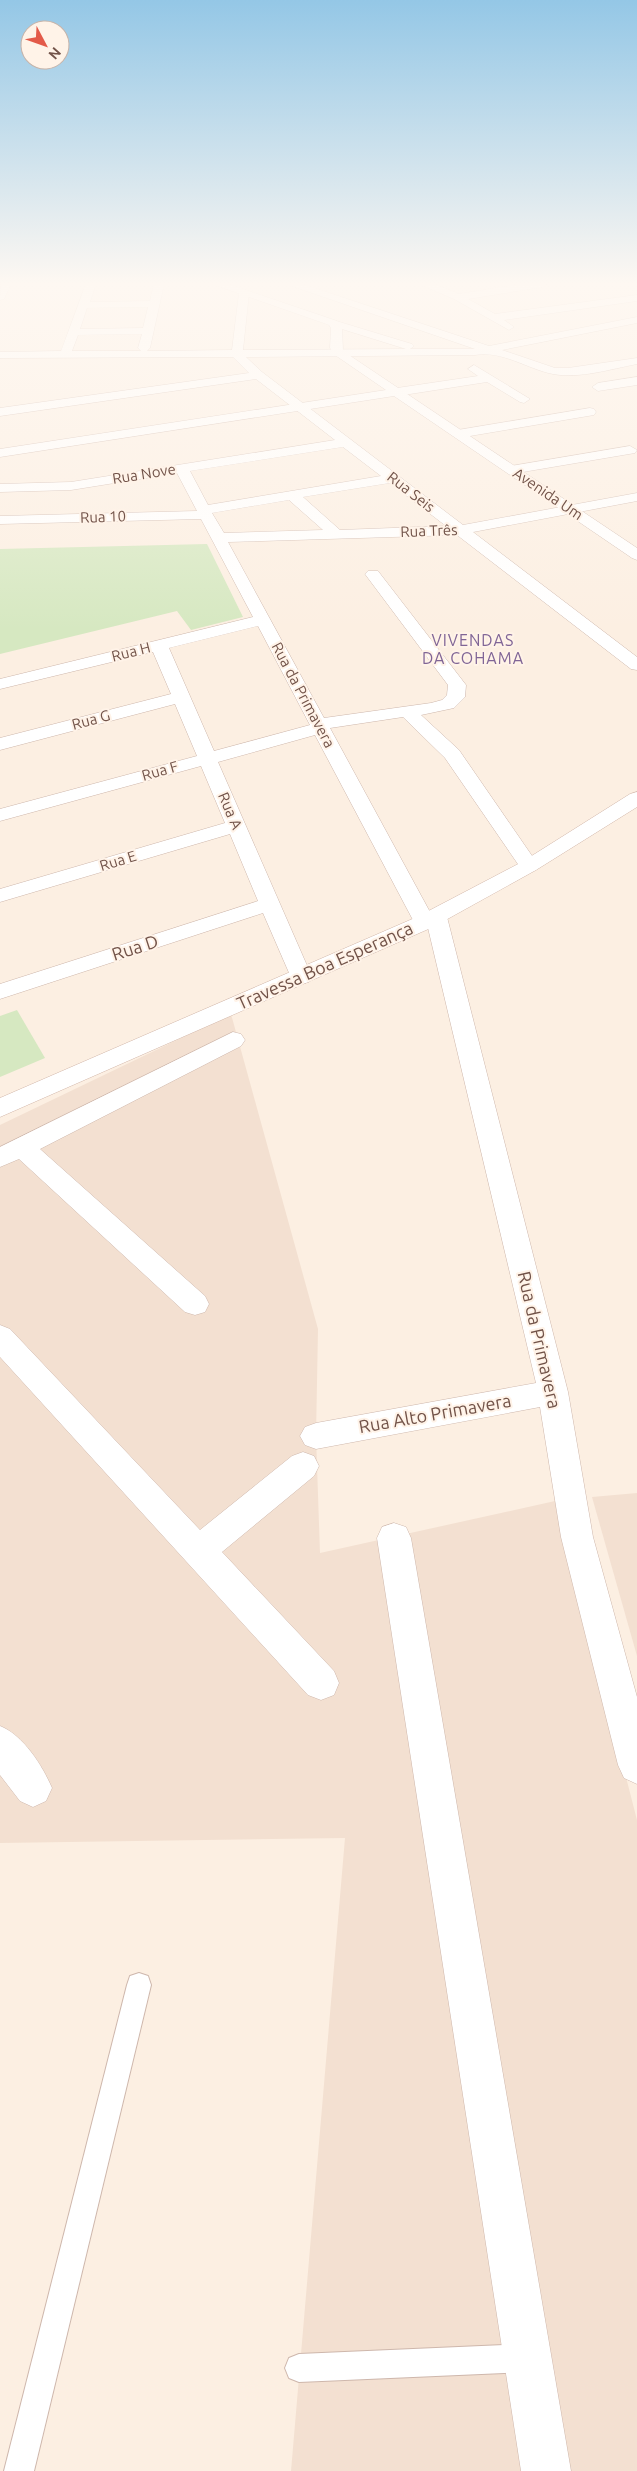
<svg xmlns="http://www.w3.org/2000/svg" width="637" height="2471" viewBox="0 0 637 2471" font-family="Ubuntu,sans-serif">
  <rect width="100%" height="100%" fill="#fcefe2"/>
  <g fill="#f3e0d1">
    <polygon points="231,1014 318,1329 316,1436 320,1553 555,1501 637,1820 637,2471 291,2471 345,1838 0,1843 0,1125"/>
    <polygon points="637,1493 637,1656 592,1497"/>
  </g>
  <g fill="#d6e8c1">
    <polygon points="207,544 243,617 191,630 177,611 0,654 0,549"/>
    <polygon points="17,1010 45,1058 0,1077 0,1016"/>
  </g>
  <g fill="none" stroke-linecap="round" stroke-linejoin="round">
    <defs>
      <g id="service">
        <polygon points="139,1973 148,1976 151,1985 34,2471 4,2471 127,1985 130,1976"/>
        <polygon points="525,2344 535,2348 539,2358 535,2368 525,2372 299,2382 289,2378 285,2368 289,2358 299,2354"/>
      </g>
      <g id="minor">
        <polygon points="1,284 11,284 4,299 0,300"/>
        <path d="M 86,284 L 96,284 L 90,302 L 150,301 L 154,284 L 164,284 L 150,348 L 147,351 L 232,350 L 239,293 L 244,290 L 249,293 L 243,350 L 406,349 L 329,325 L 328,323 L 333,320 L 412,344 L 414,346 L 410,349 L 475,349 L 286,284 L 302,284 L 489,346 L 637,317 L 637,323 L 502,350 L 555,368 L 568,368 L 637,358 L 637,364 C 611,369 579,379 553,374 C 527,369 502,350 475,355 L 246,357 L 262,372 L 463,525 L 637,493 L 637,501 L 473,532 L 637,657 L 637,670 L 631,669 L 457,535 L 228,542 L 324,718 L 431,703 L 442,700 L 447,695 L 448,685 L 365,574 L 368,571 L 378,571 L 466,685 L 465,697 L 454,708 L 421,715 L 459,750 L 539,866 L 536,870 L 529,872 L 522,870 L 445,758 L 403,717 L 330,728 L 430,912 L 444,912 L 447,917 L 568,1392 L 593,1537 L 637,1697 L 637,1784 L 624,1778 L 618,1765 L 561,1537 L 540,1407 L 316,1449 L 305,1445 L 300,1436 L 305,1427 L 316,1423 L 536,1383 L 428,928 L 417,927 L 414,922 L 315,735 L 218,762 L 312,977 L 309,982 L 301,984 L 293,982 L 263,913 L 0,999 L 0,984 L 258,901 L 230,834 L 0,902 L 0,889 L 225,823 L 201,766 L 0,821 L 0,809 L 197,756 L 175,704 L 0,750 L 0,738 L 171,694 L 153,652 L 0,689 L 0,679 L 253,617 L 201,519 L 0,524 L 0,516 L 197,511 L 177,473 L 71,490 L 0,492 L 0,484 L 71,482 L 335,440 L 256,379 L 0,416 L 0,408 L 249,373 L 233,357 L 0,358 L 0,352 L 61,351 ZM 148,307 L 143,328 L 80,329 L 87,308 ZM 142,334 L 138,348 L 141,351 L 72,351 L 78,335 ZM 343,447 L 381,476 L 208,505 L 190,471 ZM 390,483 L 446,526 L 340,530 L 303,497 ZM 289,500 L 323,530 L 224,533 L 212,513 ZM 258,626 L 310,725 L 214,751 L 169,648 Z"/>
        <polygon points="419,284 434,284 459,294 521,284 547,284 542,287 468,299 495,314 637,295 637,301 504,320 514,327 509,330 454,299"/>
        <polygon points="474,365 530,399 524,403 520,402 487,382 397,396 391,392 397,388 478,376 468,369"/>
        <polygon points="637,377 637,385 598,391 592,387 598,383"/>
        <polygon points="590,408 594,409 596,412 594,415 458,438 452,434 458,430"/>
        <polygon points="630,446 637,450 635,453 511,474 504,470 511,466"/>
        <polygon points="233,1032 241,1034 245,1040 241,1046 40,1149 205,1296 209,1304 205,1312 195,1315 185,1312 19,1159 0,1167 0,1147"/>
        <polygon points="0,1325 10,1329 200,1530 292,1456 303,1452 314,1456 319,1466 314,1476 222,1552 334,1671 339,1683 334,1695 321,1700 308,1695 0,1357"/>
        <polygon points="394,1523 406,1527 411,1538 571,2471 521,2471 377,1538 382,1527"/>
        <path d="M 0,1726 C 23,1735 42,1765 52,1788 L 46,1801 L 33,1807 L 20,1801 L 0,1775 Z"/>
      </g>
      <polygon id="tertiary" points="212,284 228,284 337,321 342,327 343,351 637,548 637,560 632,558 394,396 0,457 0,449 386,390 335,355 330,348 331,328 329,325"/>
      <polygon id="secondary" points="637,792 637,807 536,870 433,927 0,1117 0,1098 417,917 522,862 630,794"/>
    </defs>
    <use href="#service" stroke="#ceb7ac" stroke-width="2"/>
    <use href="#minor" stroke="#ceb7ac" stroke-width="1"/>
    <use href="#tertiary" stroke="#ceb7ac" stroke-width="1"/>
    <use href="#secondary" stroke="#d1b6a9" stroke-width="1"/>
    <use href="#service" fill="#fff" fill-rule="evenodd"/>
    <use href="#minor" fill="#fff" fill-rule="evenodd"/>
    <use href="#tertiary" fill="#fff" fill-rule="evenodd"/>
    <use href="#secondary" fill="#fff" fill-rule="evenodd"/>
  </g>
  <linearGradient id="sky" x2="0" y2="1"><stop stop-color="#94c7e6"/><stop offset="0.45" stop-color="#fef8f2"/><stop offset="1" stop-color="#fef8f2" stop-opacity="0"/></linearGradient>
  <rect width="637" height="630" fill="url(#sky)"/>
  <g text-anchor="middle" stroke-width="4" stroke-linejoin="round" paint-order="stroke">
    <g font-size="15" fill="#725349" stroke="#fff3e8">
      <text transform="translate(144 474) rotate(-9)" y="5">Rua Nove</text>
      <text transform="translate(411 492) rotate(38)" y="5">Rua Seis</text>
      <text transform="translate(548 494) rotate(34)" y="5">Avenida Um</text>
      <text transform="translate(103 517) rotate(-2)" y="5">Rua 10</text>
      <text transform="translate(429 531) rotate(-2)" y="5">Rua Três</text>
      <text transform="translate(131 652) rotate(-14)" y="5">Rua H</text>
      <text transform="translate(303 695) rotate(62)" y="5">Rua da Primavera</text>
      <text transform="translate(91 720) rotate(-15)" y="5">Rua G</text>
      <text transform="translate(160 771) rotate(-16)" y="5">Rua F</text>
      <text transform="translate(230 811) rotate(67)" y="5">Rua A</text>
      <text transform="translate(118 861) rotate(-17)" y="5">Rua E</text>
    </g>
    <g font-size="16" letter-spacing="1" fill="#806596" stroke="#fff3e8">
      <text x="473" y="646">VIVENDAS<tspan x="473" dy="18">DA COHAMA</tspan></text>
    </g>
    <g font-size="18" fill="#725349" stroke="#fff3e8">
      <text transform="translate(135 948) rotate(-18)" y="6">Rua D</text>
      <text transform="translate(325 966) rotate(-24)" y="6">Travessa Boa Esperança</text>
      <text transform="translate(539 1340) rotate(77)" y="6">Rua da Primavera</text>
      <text transform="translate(435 1414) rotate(-10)" y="6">Rua Alto Primavera</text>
    </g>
  </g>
  <g transform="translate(45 45) rotate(131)"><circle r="24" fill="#fff3e8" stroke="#c7b3a8"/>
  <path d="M0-4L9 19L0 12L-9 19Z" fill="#e35a49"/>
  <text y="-8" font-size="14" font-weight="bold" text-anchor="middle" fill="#725349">N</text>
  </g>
</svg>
